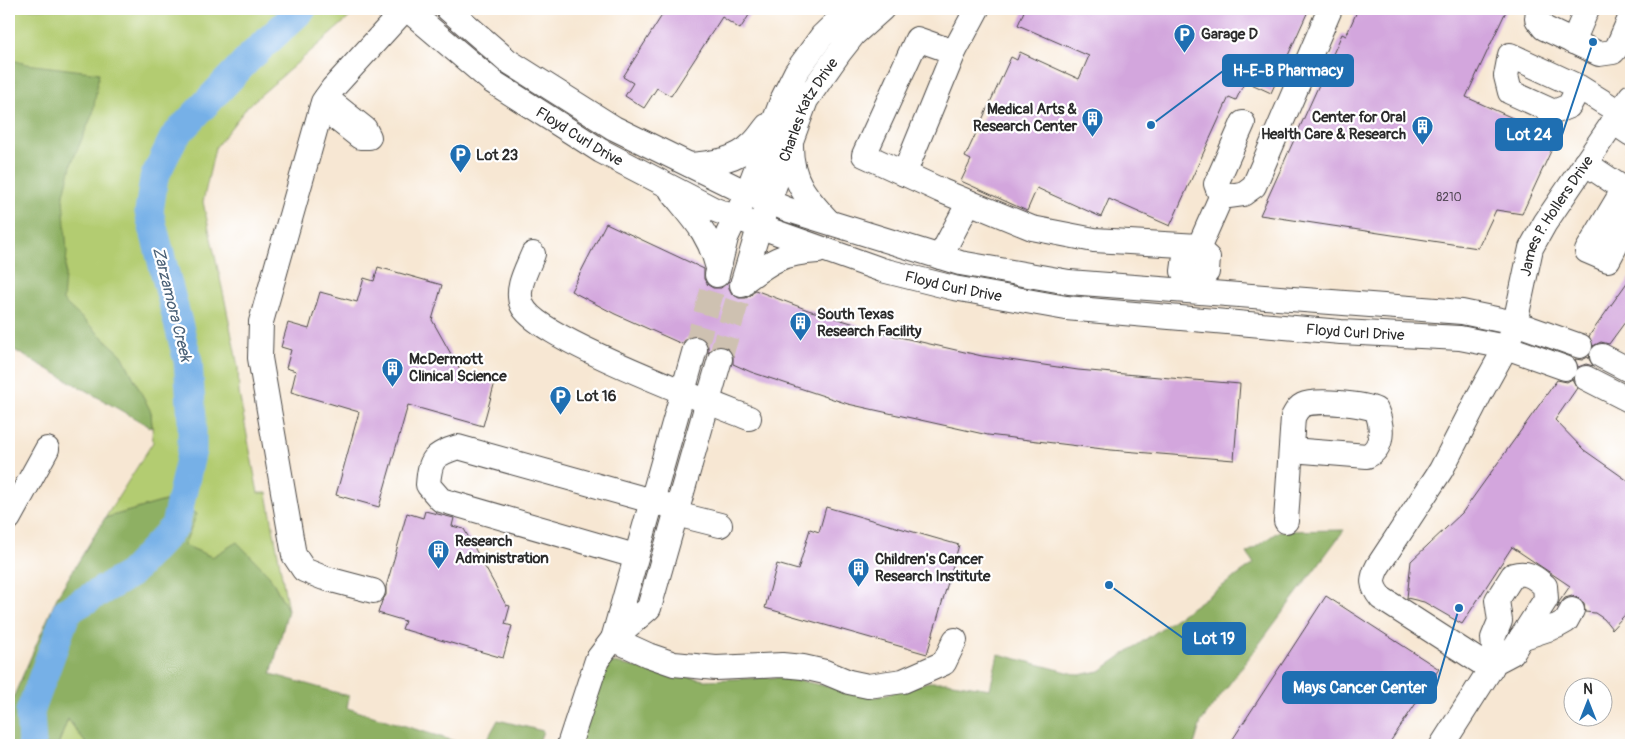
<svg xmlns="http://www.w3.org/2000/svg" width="1640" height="754" viewBox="0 0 1640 754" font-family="Pangolin,sans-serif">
  <rect width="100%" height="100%" fill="#fff"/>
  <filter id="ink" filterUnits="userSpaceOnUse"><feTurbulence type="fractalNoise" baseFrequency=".02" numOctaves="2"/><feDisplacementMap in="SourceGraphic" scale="10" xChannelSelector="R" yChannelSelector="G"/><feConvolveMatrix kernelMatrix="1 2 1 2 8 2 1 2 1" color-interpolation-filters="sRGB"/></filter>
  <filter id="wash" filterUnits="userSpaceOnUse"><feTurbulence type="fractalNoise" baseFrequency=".0096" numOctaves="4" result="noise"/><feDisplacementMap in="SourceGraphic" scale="20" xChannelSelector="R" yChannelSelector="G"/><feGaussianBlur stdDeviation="1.12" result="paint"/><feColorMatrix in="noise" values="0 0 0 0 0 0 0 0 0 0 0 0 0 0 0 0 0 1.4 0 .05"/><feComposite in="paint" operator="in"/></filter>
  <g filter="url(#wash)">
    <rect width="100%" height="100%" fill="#f7e7d3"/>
    <g fill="#b3cc71" stroke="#6f7c4e">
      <polygon points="9,9 359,9 248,106 215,148 203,202 225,301 238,367 239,393 258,493 267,493 288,610 269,575 212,557 184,545 196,514 165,501 105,518 153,442 151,412 9,269"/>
      <polygon points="68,719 87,745 58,745"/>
    </g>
    <g fill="#8eb063" stroke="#5c6e47">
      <polygon points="9,59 26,64 99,73 93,113 72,162 63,198 67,252 63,301 122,355 151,412 152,428 9,347"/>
      <polygon points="165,501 197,514 184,545 212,557 237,542 269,575 288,610 271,674 349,696 347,708 467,745 87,745 68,719 58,745 9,745 9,707 58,595 105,518"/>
      <polygon points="1344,530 1201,722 1194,745 569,745 597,660 705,680 784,677 876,697 928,682 946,682 990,689 998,654 1079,675 1100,671 1254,564 1247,553 1279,531"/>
      <polygon points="498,720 543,731 538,745 484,745"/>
    </g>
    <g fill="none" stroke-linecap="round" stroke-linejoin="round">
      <polyline stroke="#76b0e7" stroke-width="29" points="32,745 30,712 67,611 130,574 175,526 192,450 192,420 188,361 149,212 154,178 174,137 248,59 302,9"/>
    </g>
    <g id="blocks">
      <g fill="#d3a6dd">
        <polygon points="666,9 753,9 740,29 722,17 671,96 657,88 644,108 625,96 633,83 623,77"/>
        <polygon points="1025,9 1309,9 1271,93 1245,81 1236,100 1229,97 1170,226 1109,199 1101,217 1037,188 1027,211 961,181 971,160 965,157 1011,57 1017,60 1020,52 1079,79 1089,56 1018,25"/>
        <polygon points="1358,9 1507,9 1466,97 1557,138 1522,214 1496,210 1478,248 1260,215 1342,34 1346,36"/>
        <polygon points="606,223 704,269 704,279 708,285 713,288 721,288 729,281 729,288 732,294 739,298 746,298 751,295 755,290 808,310 895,336 982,356 1078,370 1240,384 1234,460 1111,450 988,435 848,404 751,372 733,364 733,355 729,349 724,346 716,346 708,353 708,346 705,340 698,336 691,336 686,339 682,344 615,314 571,291"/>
        <polygon points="378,267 442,285 432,320 461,372 495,382 483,426 408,405 379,507 336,495 359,412 291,392 296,371 286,368 291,350 281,347 288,323 309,329 320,292 357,302 364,278 374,281"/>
        <polygon points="1631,277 1631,314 1609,344 1601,342 1593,346 1589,336"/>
        <polygon points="1588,357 1593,366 1586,364 1578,367 1575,359 1582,360"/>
        <polygon points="1572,379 1577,388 1555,420 1584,450 1631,483 1631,608 1612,629 1604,619 1595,613 1585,612 1584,603 1578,598 1572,596 1565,598 1557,608 1559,602 1570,586 1512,547 1462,624 1424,602 1407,598 1411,561 1462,513 1557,380 1567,382"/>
        <polygon points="826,507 959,545 927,654 765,608 777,564 798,570 810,529 819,532"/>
        <polygon points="425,511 454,518 452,526 464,529 506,605 510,606 505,624 512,626 503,658 402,629 405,621 378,613 382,601 386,595 386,587 407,513 423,518"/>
        <polygon points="1326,596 1439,669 1388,745 1229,745"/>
      </g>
    </g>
  </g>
  <g filter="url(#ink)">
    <use href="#blocks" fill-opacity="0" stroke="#4a4744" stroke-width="1"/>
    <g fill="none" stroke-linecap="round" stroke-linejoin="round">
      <g stroke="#cec1b1" stroke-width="24" stroke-dasharray="24 12" stroke-linecap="butt">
        <polyline points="695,349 717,275"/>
        <polyline points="720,359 742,285"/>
      </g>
      <defs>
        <g id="minor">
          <path id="s1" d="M 407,9 L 493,82 L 601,151 L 713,209 L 736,218 L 882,270 L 954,288 L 1066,308 L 1341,332 L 1460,338 L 1506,347 L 1565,368"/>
          <polyline points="448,9 508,61 614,128 747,193 789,210 960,263 1069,282 1462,312 1515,323 1580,346"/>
          <polyline points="977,9 954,52 917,39 864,155 942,191 1032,228 1094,240 1199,246"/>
          <polyline points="1538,9 1537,19 1544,28 1599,54 1613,52 1618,46 1631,16"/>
          <polyline points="1573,42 1587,9"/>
          <polyline points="1579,87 1569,106 1554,112 1510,92 1506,76 1510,55 1579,87 1619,112"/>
          <polyline points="322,107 360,137 369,137 365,129 326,98"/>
          <polyline points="1613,122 1631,134"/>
          <path d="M 791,146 C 791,181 806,197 829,222"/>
          <polyline points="1585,163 1624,189 1587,251 1608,260 1631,217"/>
          <path d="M 690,165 C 712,163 736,161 752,144 C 758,139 762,132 767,126"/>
          <polyline points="904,174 954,52"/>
          <path d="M 672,192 C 694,219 709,233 718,268"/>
          <polyline points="1221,197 1216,184 1243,123"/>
          <path d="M 533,254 C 527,269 515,289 522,305 C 535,337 711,403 749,418"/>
          <polyline points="940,257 969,202"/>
          <polyline points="717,275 726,238 747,193 783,98 796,72 822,36 850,9"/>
          <polyline points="1194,279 1183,271 1185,256 1198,249 1221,197 1243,194 1254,186 1330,9"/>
          <polyline points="1194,279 1207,272 1208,258 1198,249"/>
          <path d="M 743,282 C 771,261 782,253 818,251"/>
          <path id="s2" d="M 742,285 L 759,228 L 806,100 L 839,53 L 854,34 L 882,9"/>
          <polyline points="1602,356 1631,371"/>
          <polyline points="1586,378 1631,401"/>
          <polyline points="676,514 720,525"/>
          <polyline points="9,518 47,449"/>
          <path d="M 1286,521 L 1293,417 C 1296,412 1297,408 1303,405 C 1315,399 1364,404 1376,410 C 1383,426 1384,448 1367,456 L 1291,450"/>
          <path d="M 635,556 L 441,500 L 428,485 C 430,459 433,455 458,447 L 677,508"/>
          <polyline points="373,591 324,578 304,570 294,555 260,358 261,322 323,102 333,88 405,9"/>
          <polyline points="1521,638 1557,626 1566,621 1572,610"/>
          <polyline points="613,639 648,655 674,664 716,668 782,665 803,667 825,672 849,682 868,686 903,681 944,663 955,640"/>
          <polyline points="613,639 695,349"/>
          <path id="s3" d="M 1491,669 L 1381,598 C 1371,586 1371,579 1378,566 L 1441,470 L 1480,394 L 1506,347 L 1515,323 L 1531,248 L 1545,223 L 1631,96"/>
          <polyline points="569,745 597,660 613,639 649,608 720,359"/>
          <path d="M 1442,745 L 1495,662 L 1512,653 L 1521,638 L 1546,599 L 1545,586 C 1534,577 1528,571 1513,575 L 1497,600 L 1500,621 L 1493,638 L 1495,662"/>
        </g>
      </defs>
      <use href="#minor" stroke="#4a4744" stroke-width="26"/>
      <use href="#minor" stroke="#fff" stroke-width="24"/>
    </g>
  </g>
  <defs>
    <symbol id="parking-pin" viewBox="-11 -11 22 30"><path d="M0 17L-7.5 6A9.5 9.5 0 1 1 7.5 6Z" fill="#1f6fb2" stroke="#fff"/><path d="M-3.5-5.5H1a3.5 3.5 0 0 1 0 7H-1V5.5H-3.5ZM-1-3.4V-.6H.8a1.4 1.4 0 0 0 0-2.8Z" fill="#fff"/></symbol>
    <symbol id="building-pin" viewBox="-11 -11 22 30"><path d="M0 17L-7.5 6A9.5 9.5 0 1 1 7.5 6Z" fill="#1f6fb2" stroke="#fff"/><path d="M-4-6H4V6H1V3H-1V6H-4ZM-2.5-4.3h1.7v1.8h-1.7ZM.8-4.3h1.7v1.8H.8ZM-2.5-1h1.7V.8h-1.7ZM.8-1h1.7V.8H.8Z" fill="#fff"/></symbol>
  </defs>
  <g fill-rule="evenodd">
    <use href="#parking-pin" x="1172" y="22" width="25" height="34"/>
    <use href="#building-pin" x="1080" y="106" width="25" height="34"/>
    <use href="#building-pin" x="1410" y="114" width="25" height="34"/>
    <use href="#parking-pin" x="448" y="142" width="25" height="34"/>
    <use href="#building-pin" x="788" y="310" width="25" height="34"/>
    <use href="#building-pin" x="380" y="356" width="25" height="34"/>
    <use href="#parking-pin" x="548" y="384" width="25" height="34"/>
    <use href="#building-pin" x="426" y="538" width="25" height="34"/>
    <use href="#building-pin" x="846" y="556" width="25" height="34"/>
  </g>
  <g text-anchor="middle" stroke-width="4.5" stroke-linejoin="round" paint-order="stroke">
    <g font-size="12" fill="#554a58">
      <text x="1449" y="201">8210</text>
    </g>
    <g font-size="15" font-weight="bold" fill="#2b2b2b" stroke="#fff" text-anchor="start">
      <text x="1201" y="39">Garage D</text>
      <text x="1077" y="114" text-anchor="end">Medical Arts &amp;<tspan x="1077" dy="17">Research Center</tspan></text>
      <text x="1406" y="122" text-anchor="end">Center for Oral<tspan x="1406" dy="17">Health Care &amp; Research</tspan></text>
      <text x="476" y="160">Lot 23</text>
      <text x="817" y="319">South Texas<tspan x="817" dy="17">Research Facility</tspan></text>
      <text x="409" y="364">McDermott<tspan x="409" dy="17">Clinical Science</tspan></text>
      <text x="576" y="401">Lot 16</text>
      <text x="455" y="546">Research<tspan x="455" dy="17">Administration</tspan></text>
      <text x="875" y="564">Children's Cancer<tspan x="875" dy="17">Research Institute</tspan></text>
    </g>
    <g font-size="15" fill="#2b2b2b" stroke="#fff">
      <text dy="5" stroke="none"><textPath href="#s2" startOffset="188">Charles Katz Drive</textPath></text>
      <text dy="5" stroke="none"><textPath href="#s1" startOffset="215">Floyd Curl Drive</textPath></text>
      <text dy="5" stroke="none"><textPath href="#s3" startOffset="562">James P. Hollers Drive</textPath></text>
      <text dy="5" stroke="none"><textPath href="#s1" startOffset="620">Floyd Curl Drive</textPath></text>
      <text dy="5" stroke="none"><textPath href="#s1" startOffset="1025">Floyd Curl Drive</textPath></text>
    </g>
    <g font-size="16" font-style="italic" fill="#496076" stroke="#fff">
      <text transform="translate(173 304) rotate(76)" y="6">Zarzamora Creek</text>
    </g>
  </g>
  <path fill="none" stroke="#1f6fb2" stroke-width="2" d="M1151 125L1223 71M1593 42L1562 135M1109 585L1183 638M1459 608L1436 687"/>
  <g fill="#1f6fb2" stroke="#fff" stroke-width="2">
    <circle cx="1151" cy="125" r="5"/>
    <circle cx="1593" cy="42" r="5"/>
    <circle cx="1109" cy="585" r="5"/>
    <circle cx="1459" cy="608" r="5"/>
  </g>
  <g fill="#1f6fb2" stroke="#1f6fb2" stroke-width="2">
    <rect x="1223" y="55" width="130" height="31" rx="5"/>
    <rect x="1496" y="119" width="66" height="31" rx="5"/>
    <rect x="1183" y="623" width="62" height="31" rx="5"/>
    <rect x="1283" y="672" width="153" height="31" rx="5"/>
  </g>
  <g font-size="16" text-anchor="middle" font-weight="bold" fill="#fff">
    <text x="1288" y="76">H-E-B Pharmacy</text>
    <text x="1529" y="140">Lot 24</text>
    <text x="1214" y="644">Lot 19</text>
    <text x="1360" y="693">Mays Cancer Center</text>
  </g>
  <rect width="1640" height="754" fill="none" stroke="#fff" stroke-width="30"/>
  <g transform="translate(1588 702)"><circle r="24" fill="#ffffff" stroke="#aaaaaa"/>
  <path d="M0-4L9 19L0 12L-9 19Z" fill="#1f6fb2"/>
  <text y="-8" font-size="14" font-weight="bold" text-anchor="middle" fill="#2b2b2b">N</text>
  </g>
</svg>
